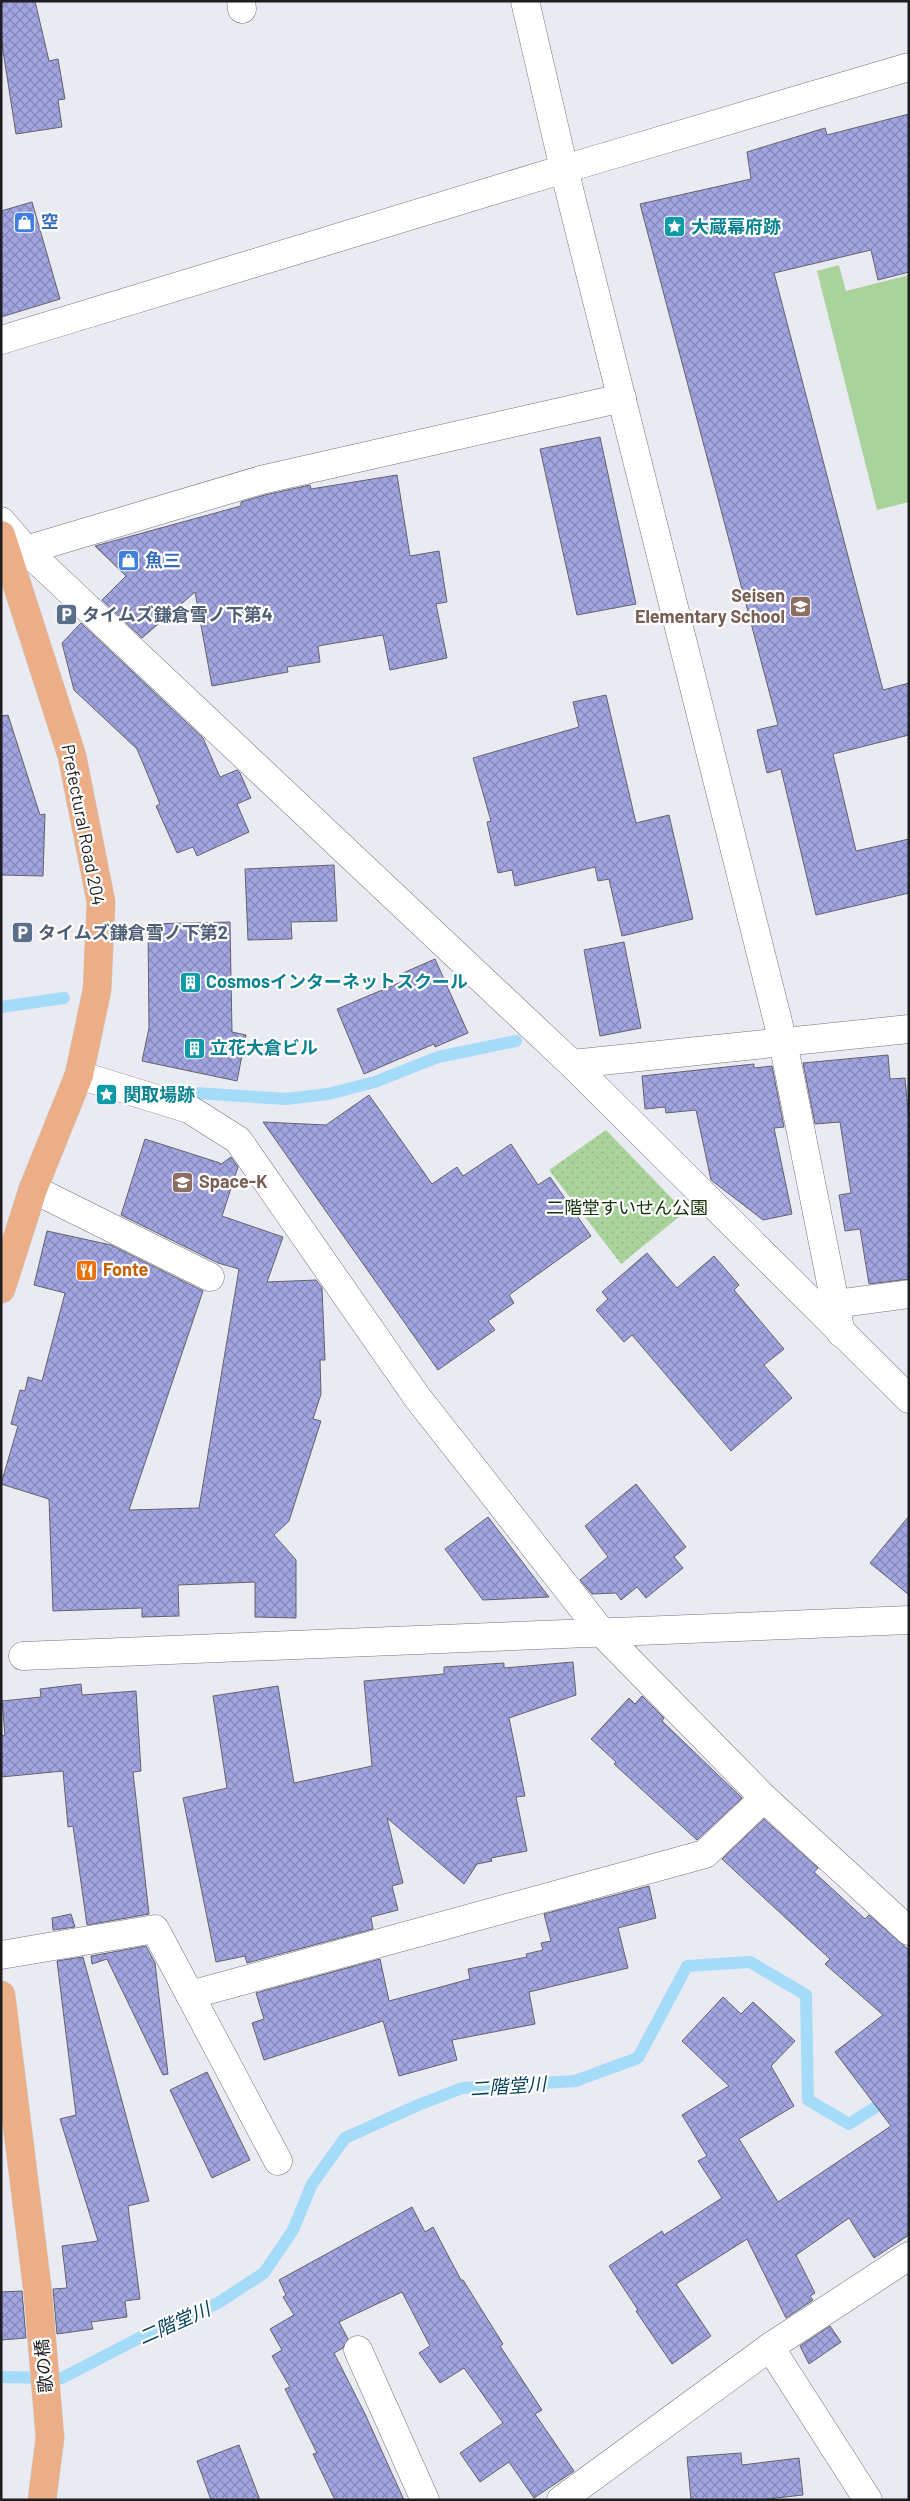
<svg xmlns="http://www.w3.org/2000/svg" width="910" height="2501" viewBox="0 0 910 2501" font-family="Barlow,'Noto Sans JP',sans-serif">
  <defs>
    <pattern id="park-dots" width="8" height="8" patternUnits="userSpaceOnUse" patternTransform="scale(1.25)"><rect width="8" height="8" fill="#aad39c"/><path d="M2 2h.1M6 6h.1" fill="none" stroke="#92b586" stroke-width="1.8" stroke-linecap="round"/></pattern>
    <pattern id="building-cross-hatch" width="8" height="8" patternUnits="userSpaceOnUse" patternTransform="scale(1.25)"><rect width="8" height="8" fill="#a3a5e2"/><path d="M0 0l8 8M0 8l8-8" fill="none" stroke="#8486b7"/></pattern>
  </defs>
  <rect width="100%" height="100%" fill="#eaeaf3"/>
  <polygon fill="#aad39c" points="839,265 846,291 909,275 909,502 877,510 817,271"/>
  <polygon fill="url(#park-dots)" points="606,1130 685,1212 621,1264 549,1170"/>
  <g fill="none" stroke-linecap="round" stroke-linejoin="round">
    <g stroke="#a4dbf9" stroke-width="12">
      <polyline points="1,1007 64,998"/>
      <polyline points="180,1092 286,1099 328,1094 375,1082 438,1057 516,1041"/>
      <polyline points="1,2377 62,2378 145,2335 218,2303 264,2273 293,2230 312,2184 345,2138 416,2106 462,2088 575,2081 638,2058 687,1966 750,1962 806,1995 808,2100 849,2124 890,2098"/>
    </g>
  </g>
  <g fill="url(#building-cross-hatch)" stroke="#62636a">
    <polygon points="1,1 35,1 49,61 58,59 65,99 58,100 62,127 16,134 1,38"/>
    <polygon points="909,114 909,272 878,280 871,250 774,273 883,690 909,683 909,735 833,754 856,851 909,839 909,893 816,915 781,769 767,773 757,730 778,725 640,204 751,179 747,152 825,128 827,135"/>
    <polygon points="32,202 60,299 1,317 1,211"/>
    <polygon points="600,437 636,604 577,615 540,449"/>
    <polygon points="397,475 410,556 439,551 447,602 436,604 447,658 390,670 383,635 318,646 320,662 287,667 288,672 212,686 195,592 142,638 102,600 126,576 95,546 241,506 241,502 265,495 310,485 311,489"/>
    <polygon points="81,623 203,738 220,777 237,770 240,773 251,798 237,804 249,832 197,856 193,847 177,853 156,806 160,804 137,749 74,690 62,643"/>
    <polygon points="606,695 636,823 669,815 693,919 622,936 609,879 598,881 595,867 515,886 512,870 498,873 487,822 491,821 473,758 579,727 573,702"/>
    <polygon points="8,715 40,815 45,814 43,876 1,875 1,716"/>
    <polygon points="334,865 337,921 291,922 292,939 248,940 245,869"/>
    <polygon points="230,922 232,1032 246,1035 237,1081 142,1061 149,1028 148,924"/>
    <polygon points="624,942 641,1028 600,1036 584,950"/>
    <polygon points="435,959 468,1033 435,1047 434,1044 364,1074 337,1009 406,980 403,973"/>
    <polygon points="888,1055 890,1079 905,1078 909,1120 909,1279 869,1284 860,1229 845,1231 839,1195 851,1193 840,1122 815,1124 803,1063"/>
    <polygon points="754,1064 754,1068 772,1066 784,1127 774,1128 792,1214 763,1220 711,1180 696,1110 666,1113 665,1107 645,1109 642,1076"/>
    <polygon points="369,1095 432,1184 457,1167 463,1176 511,1144 538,1185 550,1177 591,1236 509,1295 514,1303 488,1321 495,1330 438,1370 263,1122 326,1125"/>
    <polygon points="145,1139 220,1163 220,1165 231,1157 238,1167 222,1216 283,1237 267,1282 316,1280 322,1288 325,1360 320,1360 321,1394 313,1419 321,1421 289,1521 274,1535 296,1560 296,1618 255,1617 255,1582 178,1585 179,1616 142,1617 142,1608 53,1611 49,1499 1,1484 18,1426 11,1424 20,1390 25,1391 28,1377 42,1381 65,1293 34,1285 47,1231 111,1245 203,1291 129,1510 199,1508 239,1269 218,1263 121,1215"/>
    <polygon points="647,1253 677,1288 714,1256 739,1285 734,1290 784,1349 764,1365 792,1398 731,1451 632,1335 624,1342 596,1310 608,1299 602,1292"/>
    <polygon points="636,1484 686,1547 674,1557 683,1568 646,1598 637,1587 621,1600 616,1593 592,1594 580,1580 608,1557 585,1526"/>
    <polygon points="909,1516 909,1595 870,1563"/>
    <polygon points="488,1517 549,1597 483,1600 445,1549"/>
    <polygon points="573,1662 576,1695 509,1718 525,1796 516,1797 527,1851 491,1858 492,1861 477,1864 464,1884 387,1818 403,1883 392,1886 398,1910 371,1917 373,1929 247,1963 245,1956 216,1962 183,1798 227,1788 213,1696 278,1686 294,1783 372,1766 364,1681 444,1674 444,1667 504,1663 504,1668"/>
    <polygon points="81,1684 82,1695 136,1691 141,1771 133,1772 149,1914 87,1925 73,1826 68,1827 63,1771 1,1777 1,1736 5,1735 2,1701 41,1697 40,1689"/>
    <polygon points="642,1696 664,1718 662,1721 742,1798 697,1840 614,1764 616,1762 591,1739 629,1698 635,1704"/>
    <polygon points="764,1819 818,1868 814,1872 865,1919 869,1915 909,1950 909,2235 874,2258 849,2218 796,2255 815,2293 810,2296 813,2300 786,2318 747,2239 676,2284 711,2336 672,2364 636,2311 638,2310 609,2266 662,2231 664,2235 722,2198 698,2161 707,2156 682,2115 729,2086 682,2041 723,1997 741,2014 753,2002 795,2041 771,2066 794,2106 739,2139 778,2202 891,2126 835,2052 883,2015 825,1964 830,1959 722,1859"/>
    <polygon points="649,1886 656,1918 618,1928 628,1968 529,1992 535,2024 452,2040 457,2060 399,2076 383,2021 264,2060 252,2023 264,2019 256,1993 380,1959 389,2001 470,1979 468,1969 527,1957 526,1954 543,1950 541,1943 551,1941 544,1914"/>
    <polygon points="71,1914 75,1927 53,1930 52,1918"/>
    <polygon points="146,1946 155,1963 168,2074 163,2075 107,1959 92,1964 91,1956"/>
    <polygon points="83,1957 149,2201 128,2206 140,2299 125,2301 127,2317 91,2322 93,2329 57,2334 53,2289 67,2288 62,2246 98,2241 60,2119 76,2115 57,1961"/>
    <polygon points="207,2072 250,2160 212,2178 170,2090"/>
    <polygon points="412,2207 425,2232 433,2227 461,2280 463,2280 503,2344 500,2346 542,2410 535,2414 574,2471 534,2498 509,2462 480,2482 460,2453 503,2423 464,2368 440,2383 419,2353 430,2346 402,2292 339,2322 348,2339 343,2348 334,2353 365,2414 404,2500 335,2500 313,2454 317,2453 285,2389 290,2387 272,2356 282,2350 270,2329 294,2315 283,2297 286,2295 279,2280"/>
    <polygon points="22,2291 26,2338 1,2340 1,2292"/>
    <polygon points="830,2326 841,2342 809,2364 800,2346"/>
    <polygon points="239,2445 260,2500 211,2500 197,2461"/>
    <polygon points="741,2453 742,2465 799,2458 803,2495 758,2500 691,2500 687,2457"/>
  </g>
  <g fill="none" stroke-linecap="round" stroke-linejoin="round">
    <defs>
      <g id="minor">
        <polyline points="241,1 242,9"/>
        <polyline points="525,1 564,169 783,1042 841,1333"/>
        <polyline points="1,340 564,169 909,67"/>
        <polyline points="1,521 26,550 572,1064 909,1399"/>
        <polyline points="26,550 261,480 622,398"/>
        <polyline points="572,1064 909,1029"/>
        <polyline points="79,1075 189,1109 238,1140 417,1397 603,1634 764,1798 909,1931"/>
        <polyline points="33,1189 210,1277"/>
        <polyline points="835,1304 909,1294"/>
        <polyline points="23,1656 909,1620"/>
        <polyline points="1,1955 155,1929 278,2161"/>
        <polyline points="190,1995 705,1854 764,1798"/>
        <polyline points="770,2347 868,2500"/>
        <polyline points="358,2350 425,2500"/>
        <polyline points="561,2500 770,2347 909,2256"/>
      </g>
      <g id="major">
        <polyline points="1,535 72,756 101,902 97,990 79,1075 33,1189 1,1289"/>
        <polyline points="1,1995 38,2294 50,2438 42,2500"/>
      </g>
    </defs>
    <use href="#minor" stroke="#74747b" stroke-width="29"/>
    <use href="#major" stroke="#c9c9c9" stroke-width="29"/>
    <use href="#minor" stroke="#fff" stroke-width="28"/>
    <use href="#major" stroke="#ecae86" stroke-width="28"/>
  </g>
  <defs>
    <symbol id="shop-square" viewBox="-11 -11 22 22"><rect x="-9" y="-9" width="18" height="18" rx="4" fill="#3f7fe0" stroke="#fff"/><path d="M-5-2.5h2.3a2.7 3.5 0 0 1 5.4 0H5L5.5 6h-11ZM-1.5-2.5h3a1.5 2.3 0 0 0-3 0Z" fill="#fff"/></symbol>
    <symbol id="sight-square" viewBox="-11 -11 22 22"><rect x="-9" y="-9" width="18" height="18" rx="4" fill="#0f9aa8" stroke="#fff"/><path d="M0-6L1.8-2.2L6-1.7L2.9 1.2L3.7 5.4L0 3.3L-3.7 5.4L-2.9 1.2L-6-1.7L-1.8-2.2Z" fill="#fff"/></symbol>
    <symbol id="school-square" viewBox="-11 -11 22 22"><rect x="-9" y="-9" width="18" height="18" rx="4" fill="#8d6e63" stroke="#fff"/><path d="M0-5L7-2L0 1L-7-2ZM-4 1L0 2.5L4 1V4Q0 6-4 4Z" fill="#fff"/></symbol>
    <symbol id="parking-square" viewBox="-11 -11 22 22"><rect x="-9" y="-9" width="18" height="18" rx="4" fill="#5c6f8a" stroke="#fff"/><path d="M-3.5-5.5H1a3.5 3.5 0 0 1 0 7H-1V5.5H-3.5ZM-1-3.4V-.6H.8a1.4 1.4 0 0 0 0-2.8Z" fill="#fff"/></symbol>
    <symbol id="building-square" viewBox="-11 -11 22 22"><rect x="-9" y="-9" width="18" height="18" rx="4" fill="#0f9aa8" stroke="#fff"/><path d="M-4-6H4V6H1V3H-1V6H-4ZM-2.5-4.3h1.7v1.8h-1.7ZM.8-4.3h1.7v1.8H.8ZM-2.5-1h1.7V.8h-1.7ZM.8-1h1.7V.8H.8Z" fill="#fff"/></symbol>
    <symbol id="restaurant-square" viewBox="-11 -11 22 22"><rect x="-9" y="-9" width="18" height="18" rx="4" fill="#e8710a" stroke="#fff"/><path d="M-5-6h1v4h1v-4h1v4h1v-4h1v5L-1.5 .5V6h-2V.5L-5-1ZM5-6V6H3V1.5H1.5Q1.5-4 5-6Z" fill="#fff"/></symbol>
  </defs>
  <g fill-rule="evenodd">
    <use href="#shop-square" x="12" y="210" width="25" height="25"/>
    <use href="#sight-square" x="662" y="214" width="25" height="25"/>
    <use href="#shop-square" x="116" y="548" width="25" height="25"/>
    <use href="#school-square" x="788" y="594" width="25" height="25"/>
    <use href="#parking-square" x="54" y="602" width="25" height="25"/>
    <use href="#parking-square" x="10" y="920" width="25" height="25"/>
    <use href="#building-square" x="178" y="970" width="25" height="25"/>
    <use href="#building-square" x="182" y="1036" width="25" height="25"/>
    <use href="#sight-square" x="94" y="1082" width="25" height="25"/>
    <use href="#school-square" x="170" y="1170" width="25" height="25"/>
    <use href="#restaurant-square" x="74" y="1258" width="25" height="25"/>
  </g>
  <g text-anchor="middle" stroke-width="4.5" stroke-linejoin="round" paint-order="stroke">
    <g font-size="18" font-weight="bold" fill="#366cbe" stroke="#fff" text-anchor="start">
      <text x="41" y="228">空</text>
      <text x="145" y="567">魚三</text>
    </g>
    <g font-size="18" font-weight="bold" fill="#0d838f" stroke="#fff" text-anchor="start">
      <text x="691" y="233">大蔵幕府跡</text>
      <text x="206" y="988">Cosmosインターネットスクール</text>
      <text x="210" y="1054">立花大倉ビル</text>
      <text x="123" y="1101">関取場跡</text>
    </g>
    <g font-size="18" font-weight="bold" fill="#785e54" stroke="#fff" text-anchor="end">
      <text x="785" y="602">Seisen<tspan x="785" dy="21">Elementary School</tspan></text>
      <text x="199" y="1188" text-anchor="start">Space-K</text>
    </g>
    <g font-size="18" font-weight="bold" fill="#4e5e75" stroke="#fff" text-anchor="start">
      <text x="82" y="621">タイムズ鎌倉雪ノ下第4</text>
      <text x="38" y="939">タイムズ鎌倉雪ノ下第2</text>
    </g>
    <g font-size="18" fill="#1d1d20" stroke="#fff">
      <text transform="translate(83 825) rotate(79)" y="6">Prefectural Road 204</text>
      <text transform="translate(44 2366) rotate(-95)" y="6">歌の橋</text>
    </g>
    <g font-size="18" fill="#16320b" stroke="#fff">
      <text x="627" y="1214">二階堂すいせん公園</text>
    </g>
    <g font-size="18" font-weight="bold" fill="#c56008" stroke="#fff" text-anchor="start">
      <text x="103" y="1276">Fonte</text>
    </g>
    <g font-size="19" font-style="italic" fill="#05425b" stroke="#fff">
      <text transform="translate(508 2086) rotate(-4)" y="7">二階堂川</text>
      <text transform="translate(174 2323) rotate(-24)" y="7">二階堂川</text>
    </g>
  </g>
  <rect width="910" height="2501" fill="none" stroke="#1d1d20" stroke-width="5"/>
</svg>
